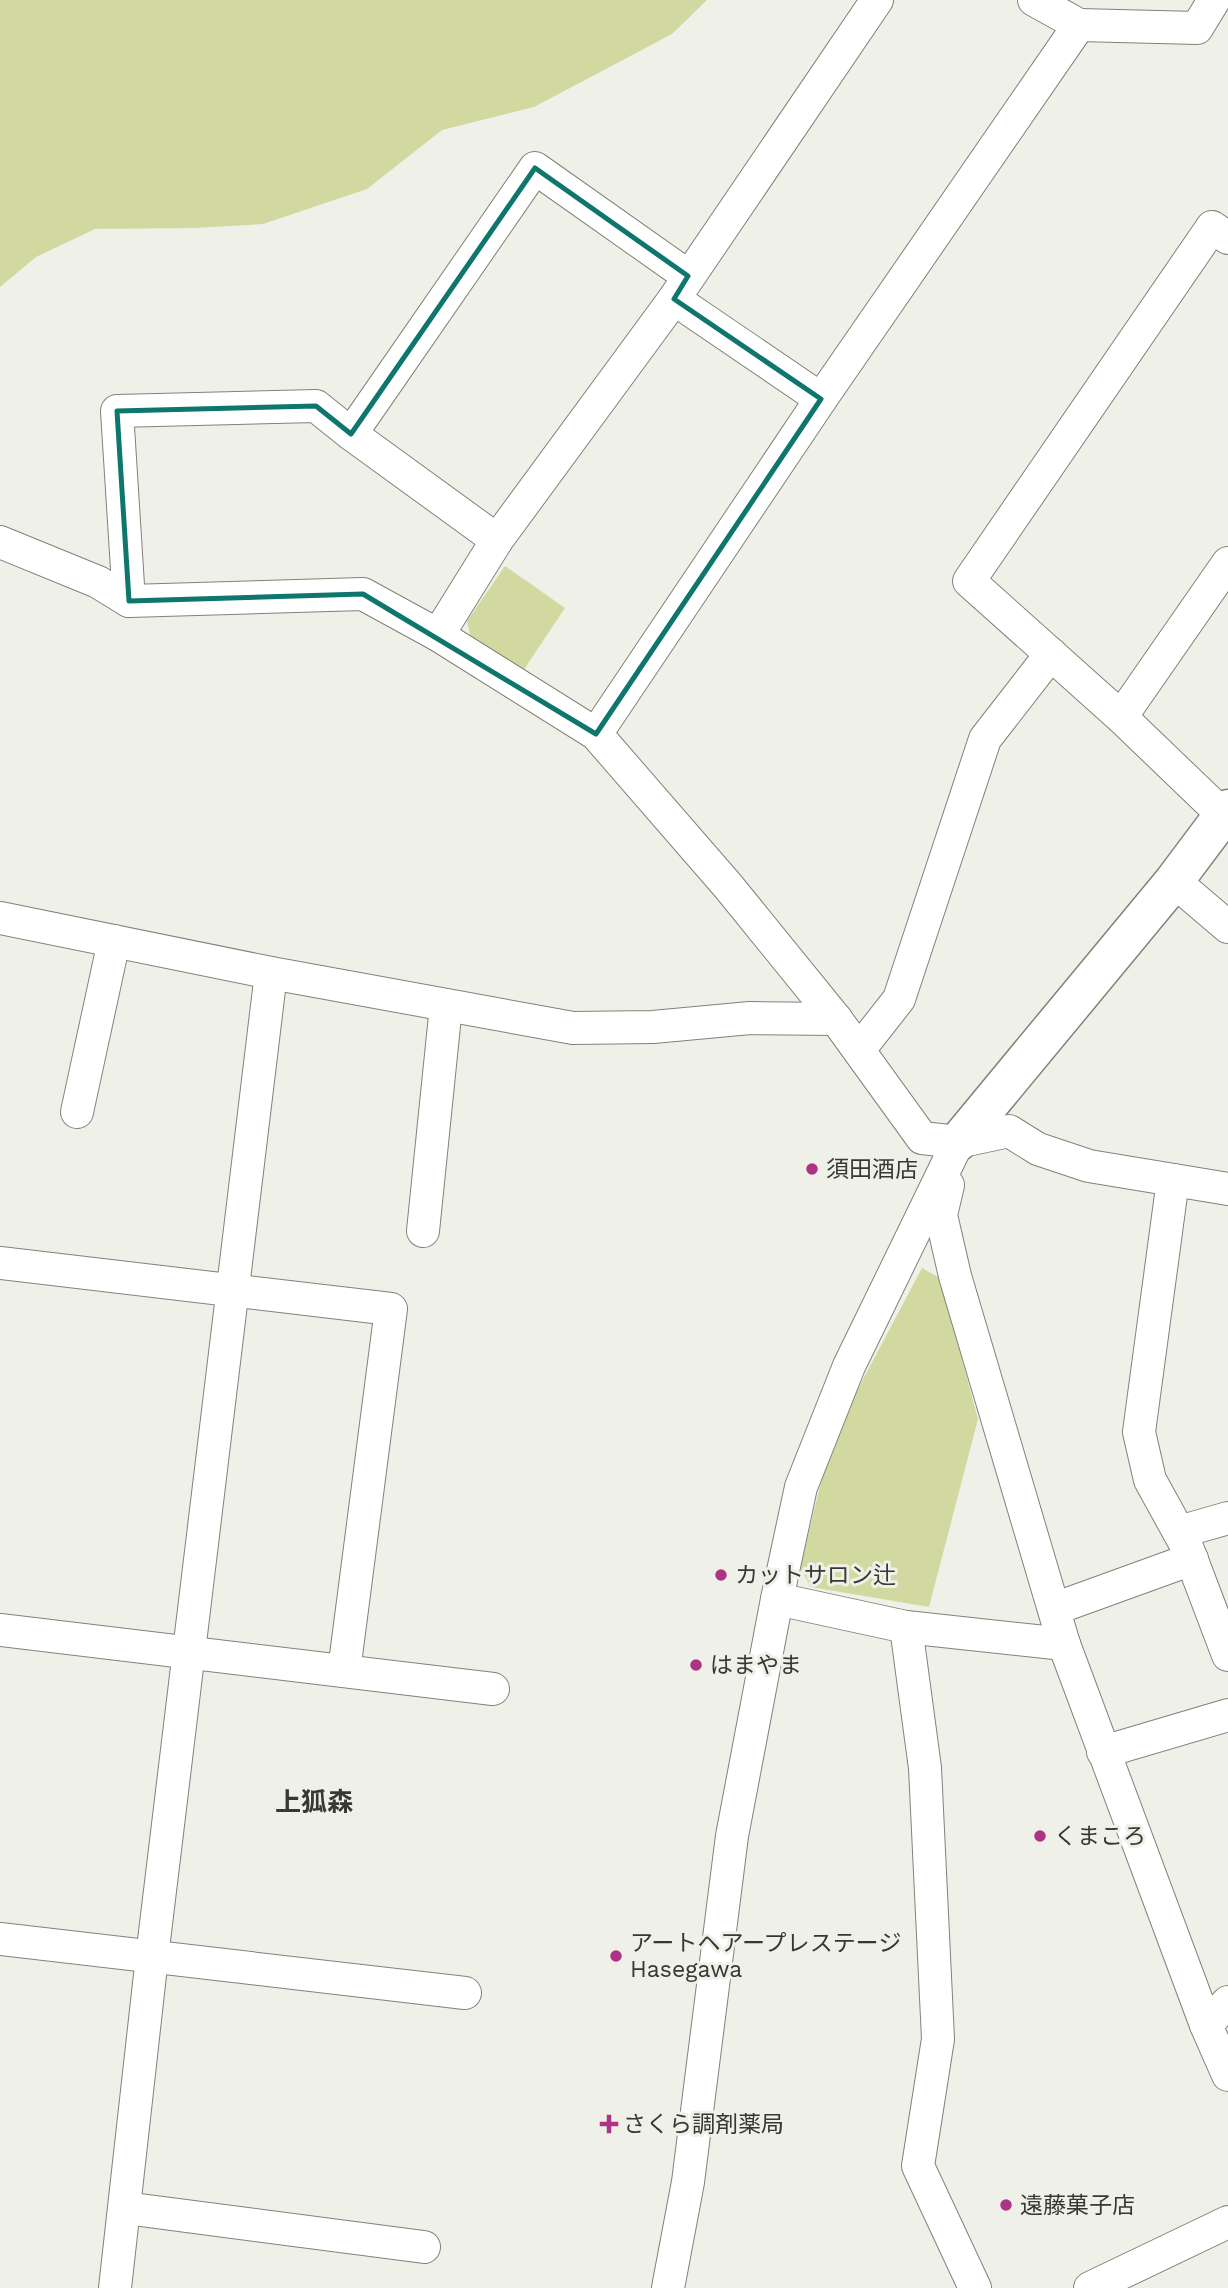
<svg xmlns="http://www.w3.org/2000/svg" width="1228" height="2288" viewBox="0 0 1228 2288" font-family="'Work Sans','Noto Sans JP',sans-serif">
  <rect width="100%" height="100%" fill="#eff0e7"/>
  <g fill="#d2d9a0">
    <polygon points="0,0 707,0 672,34 534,107 442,130 367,189 263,224 194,228 95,229 36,257 0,287"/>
    <polygon points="505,566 565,608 523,671 470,635 467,621"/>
    <polygon points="922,1268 940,1278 978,1419 929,1607 811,1587 800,1568 823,1474 852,1400"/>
  </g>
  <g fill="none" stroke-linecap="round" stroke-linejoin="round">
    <defs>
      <g id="street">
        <polyline points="1079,25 1197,28 1214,0"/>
        <polyline points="674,299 821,399"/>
        <polyline points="351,434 535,168 688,276"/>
        <polyline points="0,542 98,582 129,601 363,594 438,635 596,734 728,886 836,1019 922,1138 958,1142 1009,1131 1038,1149 1089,1166 1228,1189"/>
        <polyline points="129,601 117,411 316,406 351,434 497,540"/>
        <polyline points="438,635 497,540 674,299 877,0"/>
        <polyline points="1121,717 1228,563"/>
        <polyline points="596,734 821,399 1079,25 1034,0"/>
        <polyline points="1223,815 1121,717 969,581 1212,227 1228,238"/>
        <polyline points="1174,881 1228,927"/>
        <polyline points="0,918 271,973"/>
        <polyline points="859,1050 899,999 985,739 1051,654"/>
        <polyline points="77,1112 114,941"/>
        <polyline points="1173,1180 1139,1432 1150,1480 1187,1547 1228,1655"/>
        <polyline points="948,1185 941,1215 955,1276 1064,1644 1206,2025 1228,2075"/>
        <polyline points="423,1231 446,1006"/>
        <polyline points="0,1263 391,1309 344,1671"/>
        <polyline points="1179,1532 1228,1518"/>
        <polyline points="777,1599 906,1627 1064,1644"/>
        <polyline points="1054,1609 1192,1559"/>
        <polyline points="906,1627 925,1768 938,2039 918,2166 975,2288"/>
        <polyline points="0,1630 493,1689"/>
        <polyline points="1103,1752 1228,1715"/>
        <polyline points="0,1939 465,1993"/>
        <polyline points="1206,2025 1228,2002"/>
        <polyline points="125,2208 424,2247"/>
        <polyline points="115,2288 152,1957 271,973 573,1028 653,1027 750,1018 836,1019"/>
        <polyline points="668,2288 688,2182 732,1836 777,1599 801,1487 849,1366 958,1142"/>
        <polyline points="1090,2288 1228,2222"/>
      </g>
      <polyline id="secondary" points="958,1142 1174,881 1228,809"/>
    </defs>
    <use href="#street" stroke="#81827a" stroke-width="34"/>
    <use href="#secondary" stroke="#81827a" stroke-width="41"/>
    <use href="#street" stroke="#fff" stroke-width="32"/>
    <use href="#secondary" stroke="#fff" stroke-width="38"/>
  </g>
  <path fill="none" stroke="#0f766e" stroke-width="5" stroke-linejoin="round" d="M 535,168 L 688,276 L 674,299 L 821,399 L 596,734 L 363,594 L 129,601 L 117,411 L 316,406 L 351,434 Z"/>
  <g fill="#ad3387" stroke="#eff0e7" stroke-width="2.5">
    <circle cx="812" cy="1169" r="7"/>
    <circle cx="721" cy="1575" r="7"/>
    <circle cx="696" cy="1665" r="7"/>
    <circle cx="1040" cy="1836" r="7"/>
    <circle cx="616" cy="1956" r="7"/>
    <path d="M605.5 2113.5h7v7h7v7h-7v7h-7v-7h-7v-7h7z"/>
    <circle cx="1006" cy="2205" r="7"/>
  </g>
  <g text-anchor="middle" stroke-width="6" stroke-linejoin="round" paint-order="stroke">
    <g font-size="23" fill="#373734" stroke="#eff0e7" text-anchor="start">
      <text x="826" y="1177">須田酒店</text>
      <text x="735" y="1583">カットサロン辻</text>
      <text x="710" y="1673">はまやま</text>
      <text x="1054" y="1844">くまころ</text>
      <text x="630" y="1951">アートヘアープレステージ<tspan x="630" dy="26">Hasegawa</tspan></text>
      <text x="623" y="2132">さくら調剤薬局</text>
      <text x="1020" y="2213">遠藤菓子店</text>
    </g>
    <g font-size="26" font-weight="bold" fill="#373734" stroke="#eff0e7">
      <text x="314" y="1811">上狐森</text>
    </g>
  </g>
</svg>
